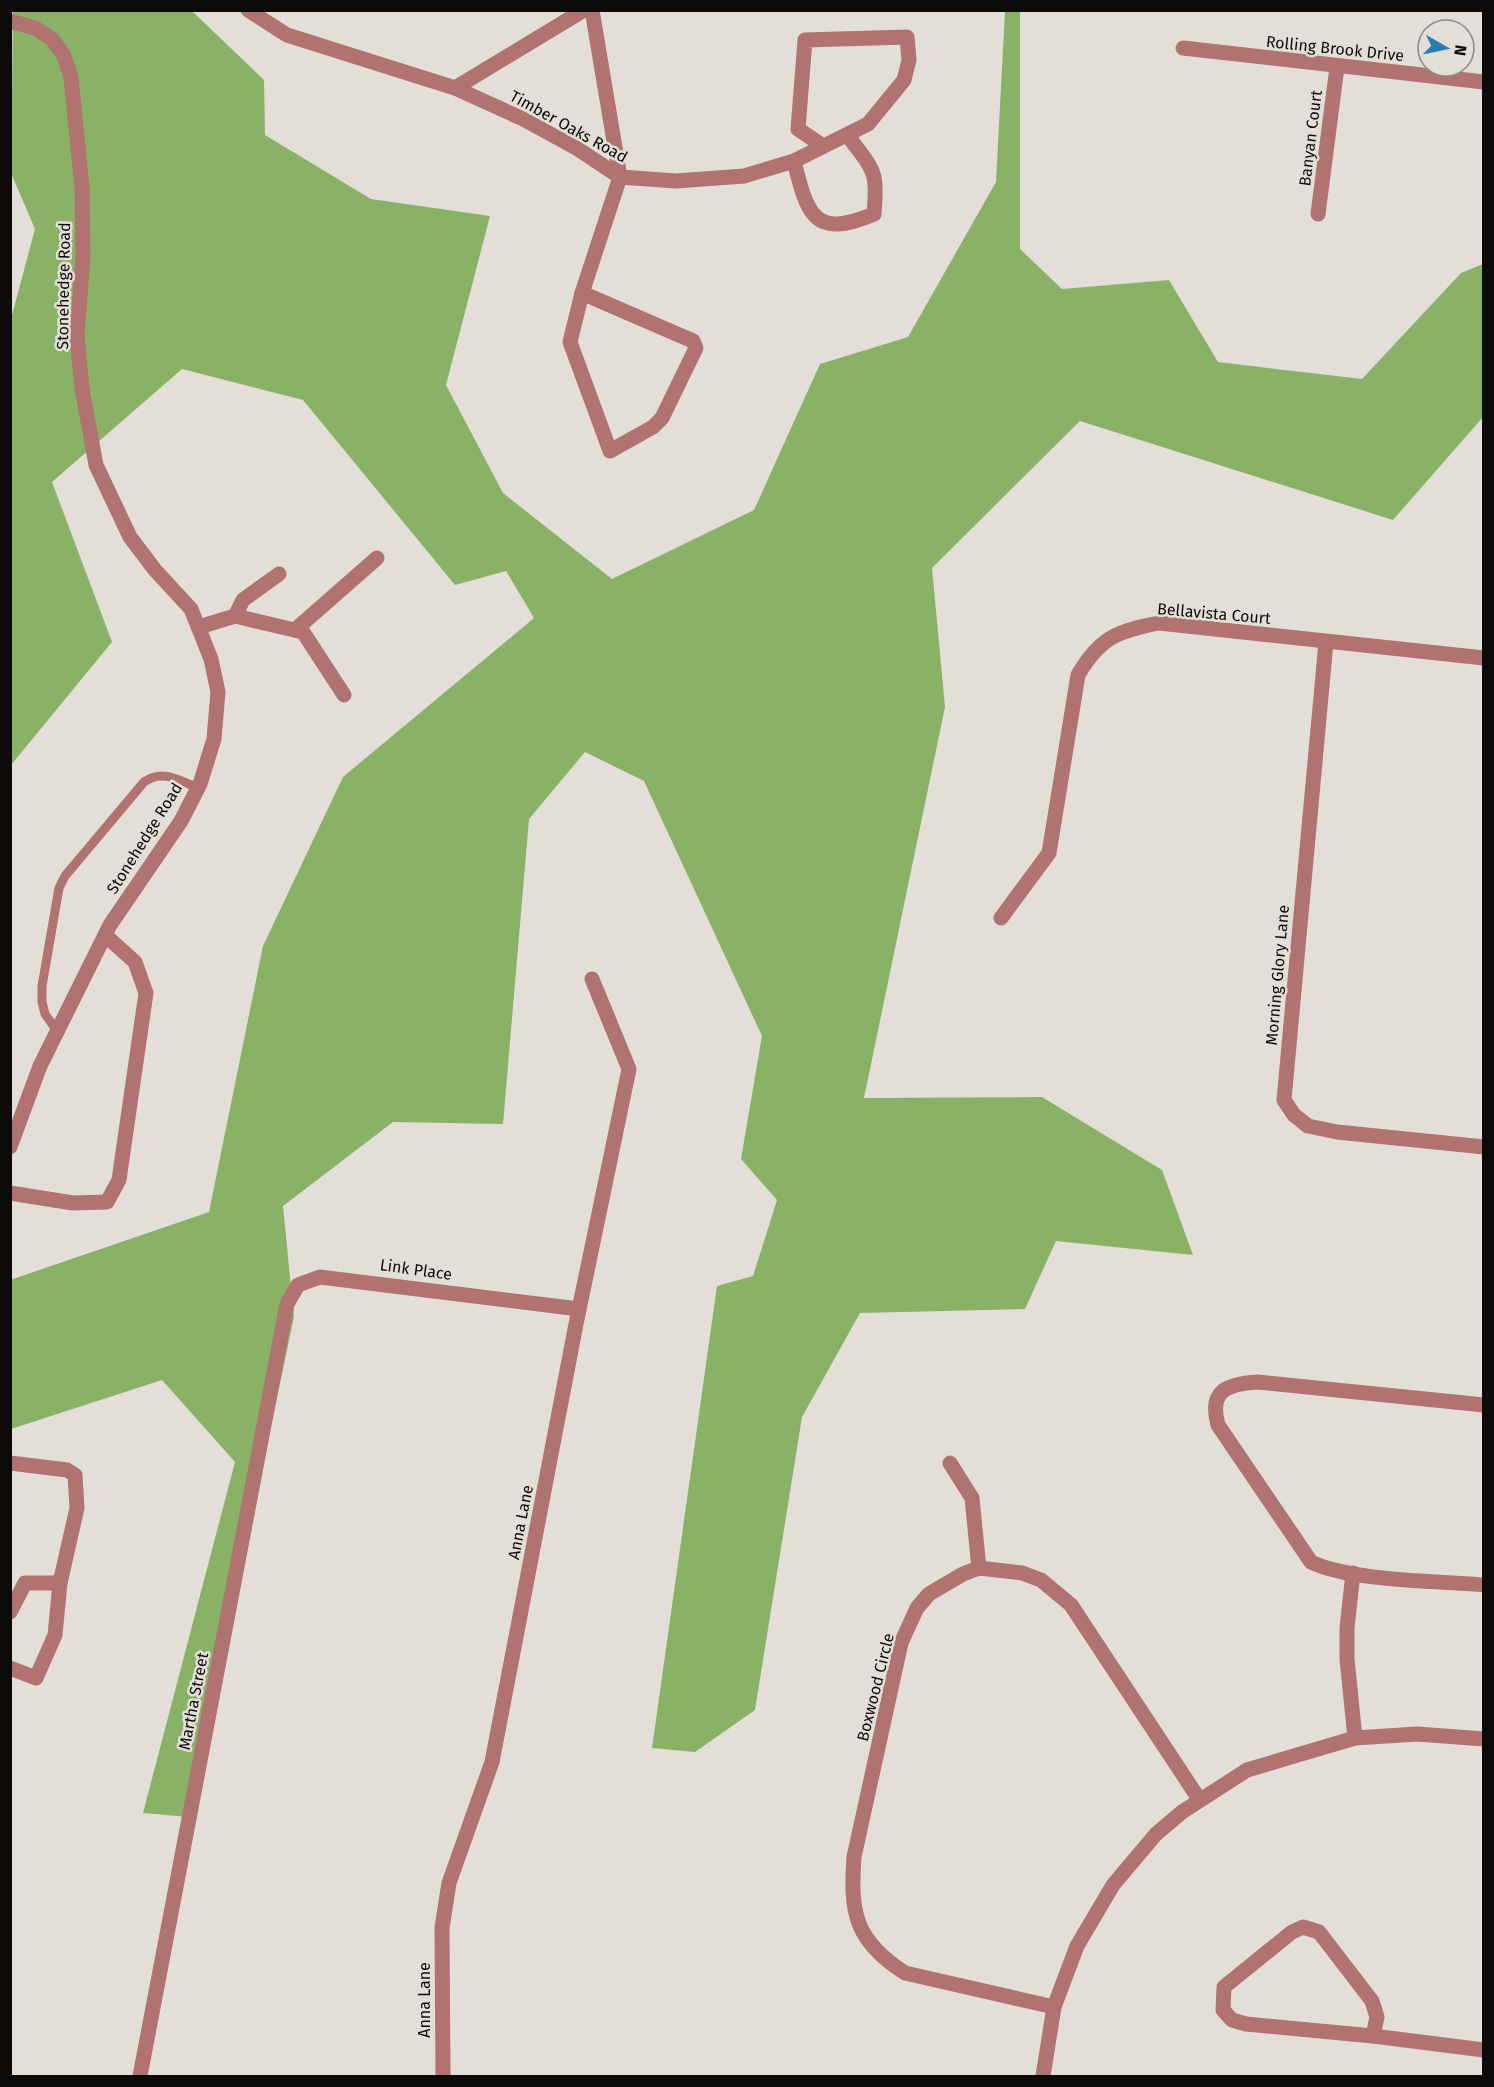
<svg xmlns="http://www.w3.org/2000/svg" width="1494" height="2087" viewBox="0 0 1494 2087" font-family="'Fira Sans',sans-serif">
  <rect width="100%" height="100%" fill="#e4ded9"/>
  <polygon fill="#89b267" points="13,11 192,11 264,80 265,135 371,199 490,216 446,385 503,493 612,579 754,510 820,364 908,337 996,182 1005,11 1020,11 1020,249 1062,289 1169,280 1218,362 1362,379 1461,273 1483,264 1483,417 1393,520 1080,421 932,568 945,707 864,1098 1042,1097 1162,1170 1193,1255 1056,1241 1025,1309 860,1313 802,1417 755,1710 695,1752 652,1748 717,1286 753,1276 777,1200 741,1159 762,1036 644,781 585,752 529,819 503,1124 393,1122 283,1206 294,1317 189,1817 143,1813 235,1462 162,1380 11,1429 10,1278 13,1279 209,1212 263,946 343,777 534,618 506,571 455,585 303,400 182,369 52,482 112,642 11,765 11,319 35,229 11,173"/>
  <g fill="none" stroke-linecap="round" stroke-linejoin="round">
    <path stroke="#b07370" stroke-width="9" d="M 57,1031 L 45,1014 L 42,1002 L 42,986 L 59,888 L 65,876 L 144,782 C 162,769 179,780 198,788"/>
    <g stroke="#b07370" stroke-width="15">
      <polyline points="248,10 287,35 455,88 523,119 578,149 620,177 676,181 744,176 794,161 868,124 904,80 909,60 907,37 805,40 798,129 823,146"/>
      <polyline points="10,21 35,28 52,39 63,54 71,77 82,187 83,257 77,335 82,389 96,465 130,537 155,570 191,609 211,659 218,692 214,739 200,784 181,821 110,925 40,1066 10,1147"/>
      <polyline points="1183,48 1484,82"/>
      <polyline points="455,88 584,10"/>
      <path d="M 794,161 C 807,213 813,240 874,214 C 878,170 874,171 848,136"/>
      <polyline points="1318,214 1337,67"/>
      <polygon points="582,293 693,341 696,348 662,418 653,427 610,451 570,342"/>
      <polyline points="582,293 620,177 592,10"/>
      <polyline points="235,616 303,632 344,695"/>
      <polyline points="199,627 235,616 243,600 279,574"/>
      <polyline points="295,630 377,558"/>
      <polyline points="1326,642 1284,1100 1294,1115 1308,1126 1337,1132 1484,1147"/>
      <path d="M 1001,918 L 1049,853 L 1078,675 C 1100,637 1118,631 1159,623 L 1484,658"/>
      <polyline points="10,1193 73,1203 107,1202 119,1180 146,993 135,962 105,935"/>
      <path d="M 1484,1405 L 1258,1382 C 1229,1384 1208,1389 1218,1425 L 1311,1562 C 1350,1581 1438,1581 1484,1585"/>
      <polyline points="10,1463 67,1470 75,1475 77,1508 60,1583"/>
      <polyline points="950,1463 972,1498 979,1568"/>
      <polyline points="1353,1573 1347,1628 1347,1659 1355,1738"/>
      <polyline points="10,1612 25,1583 60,1583 55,1635 36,1678 10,1668"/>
      <polygon points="1303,1927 1319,1932 1372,2001 1377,2017 1373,2036 1246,2024 1232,2020 1223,2010 1224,1987 1292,1932"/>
      <path d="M 1054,2007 L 905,1973 C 855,1941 850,1913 854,1857 L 901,1643 L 917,1608 L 929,1594 L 963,1574 L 979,1568 L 1022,1573 L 1041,1580 L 1071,1605 L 1199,1799"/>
      <polyline points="1373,2036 1484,2050"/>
      <polyline points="140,2076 287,1304 298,1285 320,1277 579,1309"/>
      <polyline points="443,2076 442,1928 449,1883 492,1762 576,1324 629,1069 592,979"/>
      <polyline points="1043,2076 1054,2007 1077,1946 1113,1885 1156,1834 1182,1812 1247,1770 1355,1738 1417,1734 1484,1739"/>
    </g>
  </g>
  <g text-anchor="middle" stroke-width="5" stroke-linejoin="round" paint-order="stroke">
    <g font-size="16" fill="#0d0b0a" stroke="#e4ded9">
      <text transform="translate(1335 48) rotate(6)" y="6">Rolling Brook Drive</text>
      <text transform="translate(569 126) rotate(29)" y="6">Timber Oaks Road</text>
      <text transform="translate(1310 138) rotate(-83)" y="6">Banyan Court</text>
      <text transform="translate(63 286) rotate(-89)" y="6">Stonehedge Road</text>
      <text transform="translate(1214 613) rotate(5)" y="6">Bellavista Court</text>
      <text transform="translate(144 838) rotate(-58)" y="6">Stonehedge Road</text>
      <text transform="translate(1277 975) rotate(-85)" y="6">Morning Glory Lane</text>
      <text transform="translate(416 1269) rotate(8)" y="6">Link Place</text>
      <text transform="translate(520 1522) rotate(-79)" y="6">Anna Lane</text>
      <text transform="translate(875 1687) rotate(-76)" y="6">Boxwood Circle</text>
      <text transform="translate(193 1701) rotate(-79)" y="6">Martha Street</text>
      <text transform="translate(424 2000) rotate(-90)" y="6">Anna Lane</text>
    </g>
  </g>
  <rect width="1494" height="2087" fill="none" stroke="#0d0b0a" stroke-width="24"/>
  <g transform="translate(1446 48) rotate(99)"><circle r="28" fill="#e4ded9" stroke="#8e8a86" stroke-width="1.5"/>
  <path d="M0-4.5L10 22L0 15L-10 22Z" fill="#297dad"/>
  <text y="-9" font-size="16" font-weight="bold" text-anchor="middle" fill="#0d0b0a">N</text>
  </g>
</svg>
